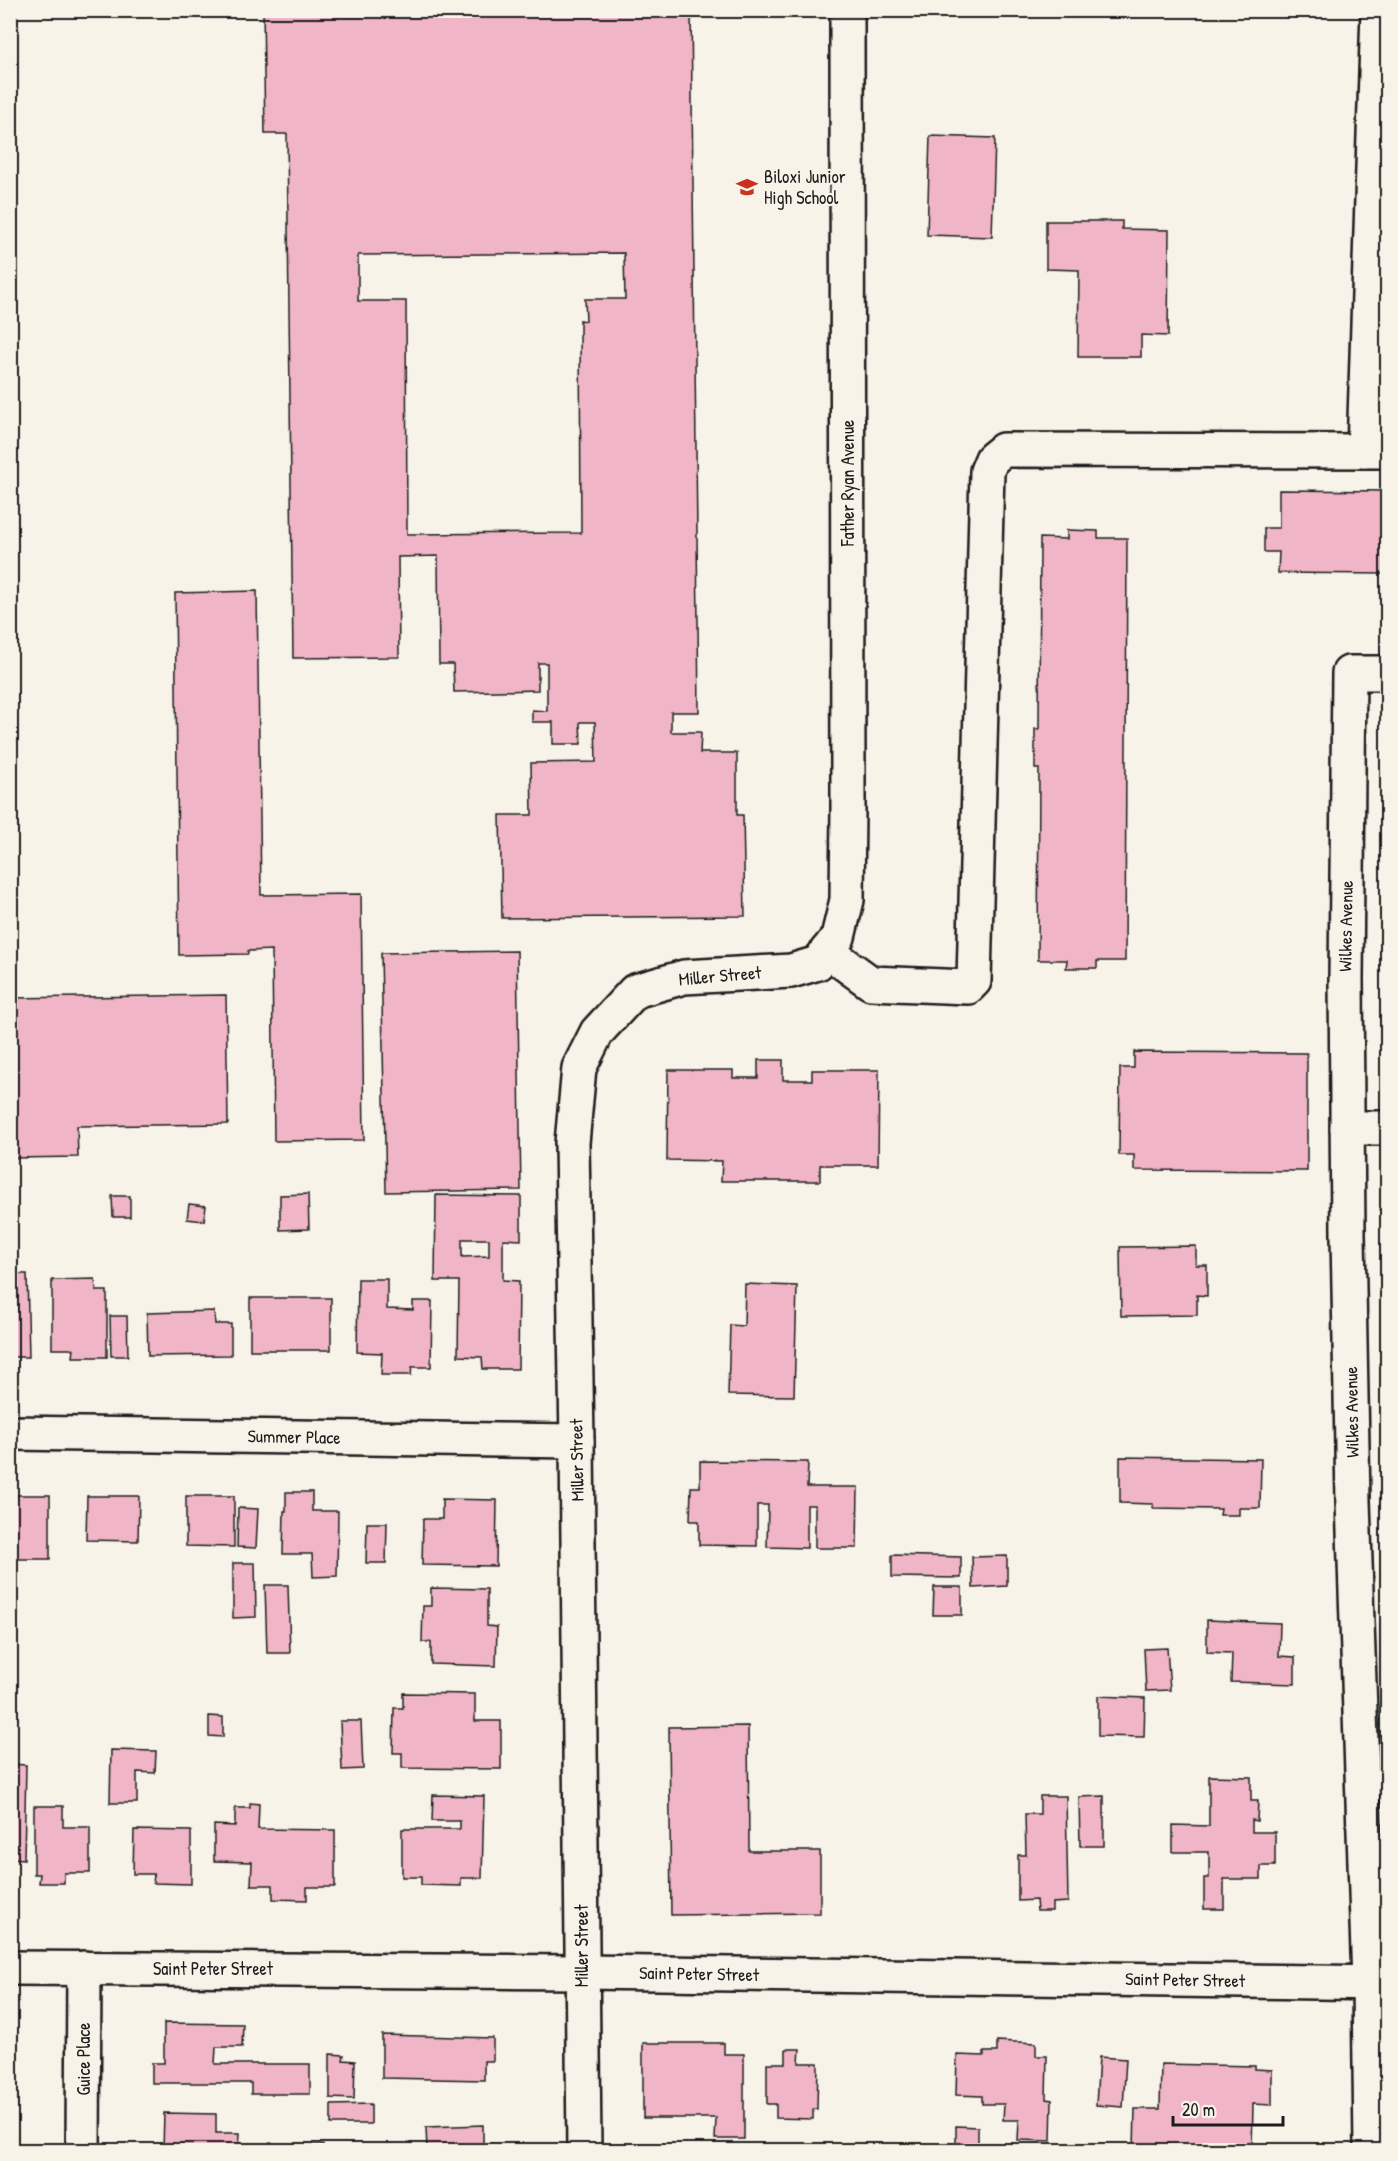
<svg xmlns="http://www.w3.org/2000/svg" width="1398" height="2161" viewBox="0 0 1398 2161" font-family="'Patrick Hand',sans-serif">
  <rect width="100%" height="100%" fill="#f7f3e8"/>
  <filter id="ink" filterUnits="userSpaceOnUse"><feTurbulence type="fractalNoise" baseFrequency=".0167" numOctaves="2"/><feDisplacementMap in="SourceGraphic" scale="12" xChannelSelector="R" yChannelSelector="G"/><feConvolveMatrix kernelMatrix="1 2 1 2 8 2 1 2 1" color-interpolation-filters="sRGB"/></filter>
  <g filter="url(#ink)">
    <g fill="#f0b6c8" stroke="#1c1c1c" stroke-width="1.5" fill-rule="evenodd">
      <path d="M 263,10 L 691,10 L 699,712 L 671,712 L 671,732 L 701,732 L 700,753 L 737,753 L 737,815 L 743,815 L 745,916 L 502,918 L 500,815 L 532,815 L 531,763 L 596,762 L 595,722 L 580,722 L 581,744 L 553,744 L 553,722 L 532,722 L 532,710 L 547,711 L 547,663 L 538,663 L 538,690 L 454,692 L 453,664 L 439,664 L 438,556 L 398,557 L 399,657 L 293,658 L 287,134 L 265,134 ZM 624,253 L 625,299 L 585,299 L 586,321 L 580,320 L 581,533 L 407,534 L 406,301 L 358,301 L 358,255 Z"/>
      <polygon points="930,136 995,138 992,237 927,235"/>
      <polygon points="1046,221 1122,221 1122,229 1169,230 1168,336 1141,335 1141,357 1078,357 1079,270 1046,269"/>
      <polygon points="1279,490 1388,491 1388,574 1278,573 1279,552 1264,552 1264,528 1279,528"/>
      <polygon points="1067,530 1098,531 1098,538 1127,538 1125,961 1097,961 1097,968 1066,968 1067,960 1038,960 1039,769 1035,769 1035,729 1039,729 1040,538 1067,539"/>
      <polygon points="257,591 261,895 361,894 364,1140 274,1141 272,950 248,951 248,954 179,955 175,593"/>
      <polygon points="517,951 521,1190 386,1192 381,953"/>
      <polygon points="226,995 228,1124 77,1126 78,1157 10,1158 10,998"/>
      <polygon points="1134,1052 1307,1053 1307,1171 1134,1170 1134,1155 1119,1155 1120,1068 1134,1068"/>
      <polygon points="758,1060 783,1060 783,1080 812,1080 812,1070 879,1070 878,1165 820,1165 820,1181 721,1181 722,1161 667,1160 668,1070 733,1070 733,1078 758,1078"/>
      <polygon points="308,1194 309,1229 280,1230 280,1195"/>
      <path d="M 436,1195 L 521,1196 L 521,1240 L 503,1239 L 503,1280 L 519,1281 L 518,1369 L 483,1369 L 482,1357 L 458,1356 L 459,1281 L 435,1281 ZM 462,1239 L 489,1239 L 489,1256 L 462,1257 Z"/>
      <polygon points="112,1196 130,1196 130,1217 113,1217"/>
      <polygon points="189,1204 206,1206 204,1221 187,1219"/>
      <polygon points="1196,1246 1196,1265 1207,1265 1207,1296 1197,1295 1197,1315 1121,1316 1120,1247"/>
      <polygon points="10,1274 27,1274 29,1357 10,1357"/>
      <polygon points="95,1279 96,1291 107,1291 107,1357 73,1357 74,1349 52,1349 52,1280"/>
      <polygon points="358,1279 387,1279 387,1309 413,1310 413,1301 432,1301 431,1367 412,1367 411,1375 381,1375 382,1353 357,1352"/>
      <polygon points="745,1284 797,1286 794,1396 728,1395 730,1325 744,1326"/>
      <rect x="250" y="1298" width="81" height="52"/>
      <polygon points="214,1311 215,1324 231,1324 231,1355 148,1356 147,1313"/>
      <polygon points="110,1316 127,1316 128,1356 111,1356"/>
      <polygon points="1120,1457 1261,1459 1260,1508 1239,1508 1239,1515 1220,1515 1221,1509 1153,1508 1153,1504 1120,1503"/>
      <polygon points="700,1461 808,1462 807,1487 858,1487 857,1548 815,1548 815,1505 807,1505 807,1548 767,1547 768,1505 757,1505 757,1546 699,1545 699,1521 690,1521 691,1487 700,1487"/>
      <polygon points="286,1492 312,1492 312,1511 338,1511 337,1576 313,1577 312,1554 283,1554 284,1511 286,1511"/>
      <rect x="10" y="1495" width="40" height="64"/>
      <polygon points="87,1496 139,1496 138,1541 86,1540"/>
      <polygon points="186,1496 234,1496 234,1547 186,1546"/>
      <polygon points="442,1499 497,1500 496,1566 422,1565 423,1519 442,1519"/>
      <polygon points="238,1508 258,1509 256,1548 237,1547"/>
      <polygon points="367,1523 387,1523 386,1563 366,1563"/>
      <polygon points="892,1555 961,1557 961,1578 892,1577"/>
      <polygon points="1007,1556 1007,1586 973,1588 972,1557"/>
      <polygon points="233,1563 255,1563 256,1617 233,1618"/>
      <polygon points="265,1585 288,1585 290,1653 267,1653"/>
      <polygon points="934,1587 962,1587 962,1615 933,1615"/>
      <polygon points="431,1588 487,1589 487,1626 497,1627 496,1666 431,1664 431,1642 422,1642 423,1606 431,1606"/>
      <polygon points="1207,1620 1280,1623 1279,1656 1295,1657 1295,1684 1231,1682 1232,1653 1207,1652"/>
      <polygon points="1167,1648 1170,1690 1146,1691 1144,1649"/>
      <polygon points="403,1693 475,1694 475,1721 501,1721 501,1769 402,1768 402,1753 393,1753 394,1708 403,1708"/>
      <polygon points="1098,1696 1145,1698 1144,1737 1098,1736"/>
      <polygon points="209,1716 223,1717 223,1737 209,1736"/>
      <polygon points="340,1721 361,1721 363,1769 342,1770"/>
      <polygon points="748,1726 749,1851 820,1851 820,1913 671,1915 669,1727"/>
      <polygon points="111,1750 156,1751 155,1773 137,1772 137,1803 110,1803"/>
      <polygon points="10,1764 26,1765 24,1859 10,1858"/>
      <polygon points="1209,1776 1251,1777 1251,1801 1258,1801 1257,1821 1252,1820 1252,1832 1275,1832 1275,1866 1261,1866 1261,1879 1224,1879 1224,1909 1204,1909 1204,1878 1209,1878 1209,1852 1173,1852 1173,1825 1209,1826"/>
      <polygon points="433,1795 484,1796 482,1878 461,1878 461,1886 421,1885 421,1877 402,1877 402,1829 460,1829 460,1821 432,1821"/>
      <polygon points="1040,1796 1066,1796 1068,1902 1052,1903 1052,1911 1037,1911 1036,1900 1018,1901 1018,1855 1026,1855 1025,1814 1040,1814"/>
      <polygon points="1104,1796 1104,1846 1080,1846 1079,1797"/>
      <polygon points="250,1803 259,1804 258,1829 335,1830 335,1887 307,1887 307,1900 273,1899 273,1885 251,1885 252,1862 214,1861 214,1825 235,1826 235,1808 250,1808"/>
      <polygon points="34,1806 63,1806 63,1827 90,1827 90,1873 64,1873 64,1883 39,1883 40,1874 34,1874"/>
      <polygon points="134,1830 191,1831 191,1884 153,1883 154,1874 133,1874"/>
      <polygon points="164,2023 243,2024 242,2047 216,2047 215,2064 310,2064 310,2094 251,2094 251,2083 152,2083 152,2063 164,2063"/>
      <polygon points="382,2035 493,2038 493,2061 484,2061 484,2080 382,2078"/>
      <polygon points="997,2041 1036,2043 1036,2056 1047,2056 1046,2099 1052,2100 1051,2141 1018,2140 1019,2120 1003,2120 1004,2104 982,2104 982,2096 956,2095 957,2055 984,2056 984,2052 997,2052"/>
      <polygon points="643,2043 724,2043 724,2054 744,2054 744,2139 715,2139 716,2118 643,2118"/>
      <polygon points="786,2049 800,2049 799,2063 818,2063 817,2109 813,2109 813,2119 776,2118 776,2104 767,2104 767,2063 786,2063"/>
      <polygon points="330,2054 344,2055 343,2060 355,2061 354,2099 330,2098"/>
      <polygon points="1099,2057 1126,2059 1123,2107 1096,2105"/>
      <polygon points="1161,2064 1255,2066 1255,2069 1272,2070 1272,2105 1253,2104 1252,2150 1134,2149 1135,2109 1160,2109"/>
      <polygon points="371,2104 371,2124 331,2124 331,2105"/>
      <polygon points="164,2113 216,2114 216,2133 240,2133 239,2150 163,2150"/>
      <polygon points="483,2125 483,2144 498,2144 498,2150 427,2150 426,2127"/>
      <polygon points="956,2126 978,2127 978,2150 956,2150"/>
      <rect x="294" y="2145" width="29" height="5"/>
    </g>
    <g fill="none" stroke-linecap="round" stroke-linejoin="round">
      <defs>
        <g id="minor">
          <polyline points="1364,451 1378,10"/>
          <polyline points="827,951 871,983 968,987 974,981 987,471 992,459 1003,450 1388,451"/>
          <polyline points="1347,1128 1388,1128"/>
          <polyline points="10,1433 577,1441"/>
          <polyline points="10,1968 582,1972 1388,1983"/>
          <polyline points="83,2150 84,1968"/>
          <polyline points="584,2150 577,1441 572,1143 579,1068 597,1032 635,991 684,977 791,971 818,963 838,937 847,900 848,809 847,10"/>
          <polyline points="1371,2150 1369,1983 1353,1501 1348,1235 1346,979 1349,673 1388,673"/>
        </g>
      </defs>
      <use href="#minor" stroke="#1c1c1c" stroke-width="38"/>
      <use href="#minor" stroke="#f7f3e8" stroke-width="33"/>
    </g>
  </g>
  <defs>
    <symbol id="school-bare" viewBox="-9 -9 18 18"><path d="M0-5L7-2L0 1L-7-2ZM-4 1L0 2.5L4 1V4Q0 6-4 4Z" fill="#c8321e" stroke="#f7f3e8" stroke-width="2.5" paint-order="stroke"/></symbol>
  </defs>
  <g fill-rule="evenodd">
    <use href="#school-bare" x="732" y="172" width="30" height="30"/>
  </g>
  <g text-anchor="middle" stroke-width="4.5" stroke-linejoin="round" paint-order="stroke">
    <g font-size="18" fill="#1c1c1c" stroke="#f7f3e8" text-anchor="start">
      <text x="764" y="183">Biloxi Junior<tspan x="764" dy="21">High School</tspan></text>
    </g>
    <g font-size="18" fill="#1c1c1c" stroke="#f7f3e8">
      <text transform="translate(848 483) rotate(-90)" y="6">Father Ryan Avenue</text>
      <text transform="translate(1346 926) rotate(-89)" y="6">Wilkes Avenue</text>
      <text transform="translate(720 976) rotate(-5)" y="6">Miller Street</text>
      <text transform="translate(1352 1412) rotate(-91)" y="6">Wilkes Avenue</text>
      <text transform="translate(294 1437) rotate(1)" y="6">Summer Place</text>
      <text transform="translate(577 1460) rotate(-91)" y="6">Miller Street</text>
      <text transform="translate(582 1946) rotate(-90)" y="6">Miller Street</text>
      <text x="213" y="1975">Saint Peter Street</text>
      <text transform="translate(699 1974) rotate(1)" y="6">Saint Peter Street</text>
      <text transform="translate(1185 1980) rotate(1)" y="6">Saint Peter Street</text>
      <text transform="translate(84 2059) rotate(-90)" y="6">Guice Place</text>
    </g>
  </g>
  <rect width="1398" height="2161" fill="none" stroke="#f7f3e8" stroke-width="36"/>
  <rect x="18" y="18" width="1362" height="2125" fill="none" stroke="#1c1c1c" stroke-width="2" filter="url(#ink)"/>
  <path d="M1173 2116v9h110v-9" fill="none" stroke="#1c1c1c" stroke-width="3"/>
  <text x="1182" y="2116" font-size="18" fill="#1c1c1c" stroke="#f7f3e8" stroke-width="4.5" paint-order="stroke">20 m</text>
</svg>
